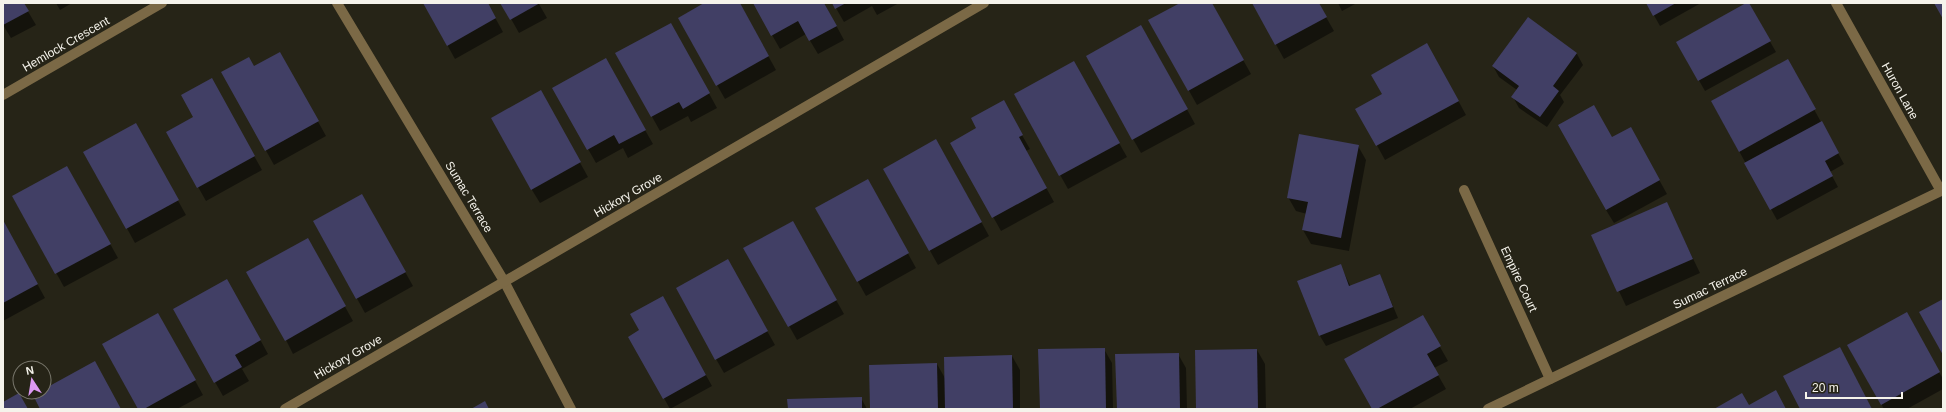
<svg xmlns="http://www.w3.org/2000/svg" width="1946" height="412" viewBox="0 0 1946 412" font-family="Arial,sans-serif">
  <rect width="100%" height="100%" fill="#262417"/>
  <g fill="#0007">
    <polygon points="3,3 23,3 36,25 11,38 3,25"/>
    <polygon points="56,3 72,3 60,10"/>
    <polygon points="424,3 487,3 503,32 455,59"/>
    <polygon points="502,3 541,3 539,4 547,18 519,33"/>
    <polygon points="706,3 739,3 776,70 725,99 679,18"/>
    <polygon points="754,3 824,3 844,40 818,54 806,34 780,49"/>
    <polygon points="833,3 867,4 899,3 877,15 872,6 844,22"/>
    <polygon points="1182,3 1211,3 1251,74 1197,105 1150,21"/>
    <polygon points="1253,3 1318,3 1334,31 1284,59"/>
    <polygon points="1338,3 1357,3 1342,11"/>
    <polygon points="1647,3 1701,3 1660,26"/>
    <polygon points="1748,3 1776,52 1705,91 1677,42"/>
    <polygon points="1528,18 1577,54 1583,65 1560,95 1564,102 1547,127 1519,108 1513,97 1517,90 1499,77 1493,66"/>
    <polygon points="671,24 717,108 691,122 688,116 660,131 617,54"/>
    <polygon points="1149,40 1195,124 1141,153 1133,139"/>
    <polygon points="280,53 326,136 274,165 223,73 254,68"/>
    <polygon points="1435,58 1466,115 1385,160 1357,109 1383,95"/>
    <polygon points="605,60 653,144 628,158 623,148 596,163 554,89"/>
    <polygon points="1787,60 1844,164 1830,172 1838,187 1777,220 1712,102"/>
    <polygon points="1081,76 1127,157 1068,189 1015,95"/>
    <polygon points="219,93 262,170 206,201 167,132 194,117"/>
    <polygon points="1003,102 1030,149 1026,151 1054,202 1001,231 952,143 978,128"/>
    <polygon points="548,105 588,177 540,203 532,190"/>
    <polygon points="143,138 186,215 135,243 85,152"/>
    <polygon points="1612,138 1638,142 1667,194 1614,223 1606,210"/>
    <polygon points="1358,146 1366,160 1349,251 1311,244 1303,230 1307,214 1296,211 1288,197"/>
    <polygon points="944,154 989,236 938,265 884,169"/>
    <polygon points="75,181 118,258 64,287 14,197"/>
    <polygon points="875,194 916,268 866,296 817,208"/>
    <polygon points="362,195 413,286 365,313 314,221"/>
    <polygon points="1666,203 1700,273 1626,306 1593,236"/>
    <polygon points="3,222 45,298 3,321"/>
    <polygon points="792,222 844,314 797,340 745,248"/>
    <polygon points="315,253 353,321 293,354 286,340"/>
    <polygon points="727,260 775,345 724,373 716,359"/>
    <polygon points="1340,265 1351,287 1380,275 1398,318 1326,346 1320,336 1299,281"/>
    <polygon points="235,294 268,354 242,369 249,381 223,396 174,310"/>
    <polygon points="662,297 712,386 670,409 630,337 640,331"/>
    <polygon points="1423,317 1448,361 1434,368 1446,389 1410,409 1373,409"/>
    <polygon points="1914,327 1943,379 1943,389 1907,409 1884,409 1848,346"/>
    <polygon points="166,328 203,395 177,409 139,409"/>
    <polygon points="1104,349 1112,363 1113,409 1041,409"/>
    <polygon points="1257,350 1265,364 1266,409 1197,409"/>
    <polygon points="1178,354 1186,368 1187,409 1118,409"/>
    <polygon points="1012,356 1020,370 1020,409 871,409 937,364 946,380"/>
    <polygon points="861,398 867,409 789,409"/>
  </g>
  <g fill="#413f65">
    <polygon points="3,3 24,3 29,11 3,25"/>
    <polygon points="423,3 488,3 496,18 447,46"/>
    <polygon points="500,3 540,3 510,20"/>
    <polygon points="704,3 740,3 769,56 716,86 678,18"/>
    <polygon points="753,3 824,3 837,26 809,41 798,21 771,36"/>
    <polygon points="832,3 846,3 835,9"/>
    <polygon points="1180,3 1212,3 1244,60 1188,91 1148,20"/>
    <polygon points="1252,3 1319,3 1327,17 1275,45"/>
    <polygon points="1646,3 1676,3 1653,16"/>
    <polygon points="1746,3 1749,3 1771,41 1698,81 1676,42"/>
    <polygon points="1934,3 1943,3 1943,19"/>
    <polygon points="1528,17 1577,53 1553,86 1559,91 1540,117 1511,97 1519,86 1492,66"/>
    <polygon points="671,23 710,93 683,109 679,102 651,117 615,53"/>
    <polygon points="1141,25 1188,109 1132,140 1086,56"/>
    <polygon points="1427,43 1459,101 1376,146 1355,109 1382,94 1371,75"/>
    <polygon points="280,52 319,121 265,151 221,72 249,57 254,66"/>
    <polygon points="606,58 646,130 619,144 614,135 587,150 552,88"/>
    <polygon points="1788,59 1816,109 1739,152 1711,101"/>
    <polygon points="1074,61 1120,143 1059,176 1014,94"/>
    <polygon points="212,78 255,156 197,188 166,132 193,117 181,95"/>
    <polygon points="541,90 581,162 531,190 491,118"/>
    <polygon points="1004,100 1023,135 1019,137 1047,188 992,218 950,143 976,128 971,118"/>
    <polygon points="1594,105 1612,137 1631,127 1660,180 1606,210 1558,125"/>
    <polygon points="1822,121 1839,153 1825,161 1833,176 1770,210 1744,163"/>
    <polygon points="136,123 179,200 126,229 83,152"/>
    <polygon points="1299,134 1359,145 1341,238 1302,230 1308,202 1287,198"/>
    <polygon points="936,139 982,222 929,251 883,169"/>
    <polygon points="67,166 111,244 55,274 12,196"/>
    <polygon points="868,179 909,253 857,282 815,208"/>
    <polygon points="362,194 406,272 356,299 313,221"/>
    <polygon points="1667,202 1693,259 1617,292 1591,235"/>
    <polygon points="3,220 38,284 3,303"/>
    <polygon points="793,221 837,300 788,327 743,248"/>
    <polygon points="308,238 346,306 285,341 246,272"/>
    <polygon points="728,259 768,331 715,360 676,288"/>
    <polygon points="1341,264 1349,286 1380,274 1393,307 1319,336 1297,281"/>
    <polygon points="227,279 261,340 235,355 242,367 214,383 173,309"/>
    <polygon points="663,296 706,375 663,399 628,337 639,330 630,314"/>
    <polygon points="1943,299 1943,355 1919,312"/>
    <polygon points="1907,312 1940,372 1881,405 1847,345"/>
    <polygon points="158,313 196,380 144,409 138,409 102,344"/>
    <polygon points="1423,315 1441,346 1427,354 1439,375 1377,409 1372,409 1344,359"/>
    <polygon points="1840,347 1872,409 1800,409 1783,376"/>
    <polygon points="1105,348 1106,409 1040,409 1038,349"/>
    <polygon points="1257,349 1258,409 1196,409 1195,350"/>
    <polygon points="1179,353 1180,409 1117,409 1115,354"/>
    <polygon points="1012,355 1013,409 945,409 944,357"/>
    <polygon points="95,361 121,409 40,409 33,395 39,392 44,392 44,389"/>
    <polygon points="937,363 938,409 870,409 869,365"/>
    <polygon points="1776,390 1786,409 1714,409 1742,393 1749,405"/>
    <polygon points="19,393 28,409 3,409 3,402"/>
    <polygon points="862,397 862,409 788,409 787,399"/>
    <polygon points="485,401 489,409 471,409"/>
  </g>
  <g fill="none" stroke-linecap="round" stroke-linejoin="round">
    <g stroke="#7b6946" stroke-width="10">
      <polyline points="337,3 504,281 571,409"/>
      <polyline points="1836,3 1941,191"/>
      <polyline points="3,95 162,3"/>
      <polyline points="1464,190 1550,379"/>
      <polyline points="285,409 984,3"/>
      <polyline points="1488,409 1943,190"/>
    </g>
  </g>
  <g text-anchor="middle" stroke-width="3" stroke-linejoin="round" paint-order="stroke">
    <g font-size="12" fill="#f5f3eb" stroke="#262417">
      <text transform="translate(66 44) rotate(-30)" y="4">Hemlock Crescent</text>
      <text transform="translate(1900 91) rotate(61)" y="4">Huron Lane</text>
      <text transform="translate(628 195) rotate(-30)" y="4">Hickory Grove</text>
      <text transform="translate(469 197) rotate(59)" y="4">Sumac Terrace</text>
      <text transform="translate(1519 279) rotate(65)" y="4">Empire Court</text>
      <text transform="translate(1710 288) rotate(-26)" y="4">Sumac Terrace</text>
      <text transform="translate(348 357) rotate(-30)" y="4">Hickory Grove</text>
    </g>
  </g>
  <rect width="1946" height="412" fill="none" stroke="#f5f3eb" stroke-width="8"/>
  <g transform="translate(32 380) rotate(348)"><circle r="19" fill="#262417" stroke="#79776c"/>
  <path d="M0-3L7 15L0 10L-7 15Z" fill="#dd99f3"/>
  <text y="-6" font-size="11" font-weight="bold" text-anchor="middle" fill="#f5f3eb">N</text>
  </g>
  <path d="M1806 392v6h96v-6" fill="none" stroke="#f5f3eb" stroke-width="2"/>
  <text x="1812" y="392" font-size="12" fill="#f5f3eb" stroke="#262417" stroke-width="3" paint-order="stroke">20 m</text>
</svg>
